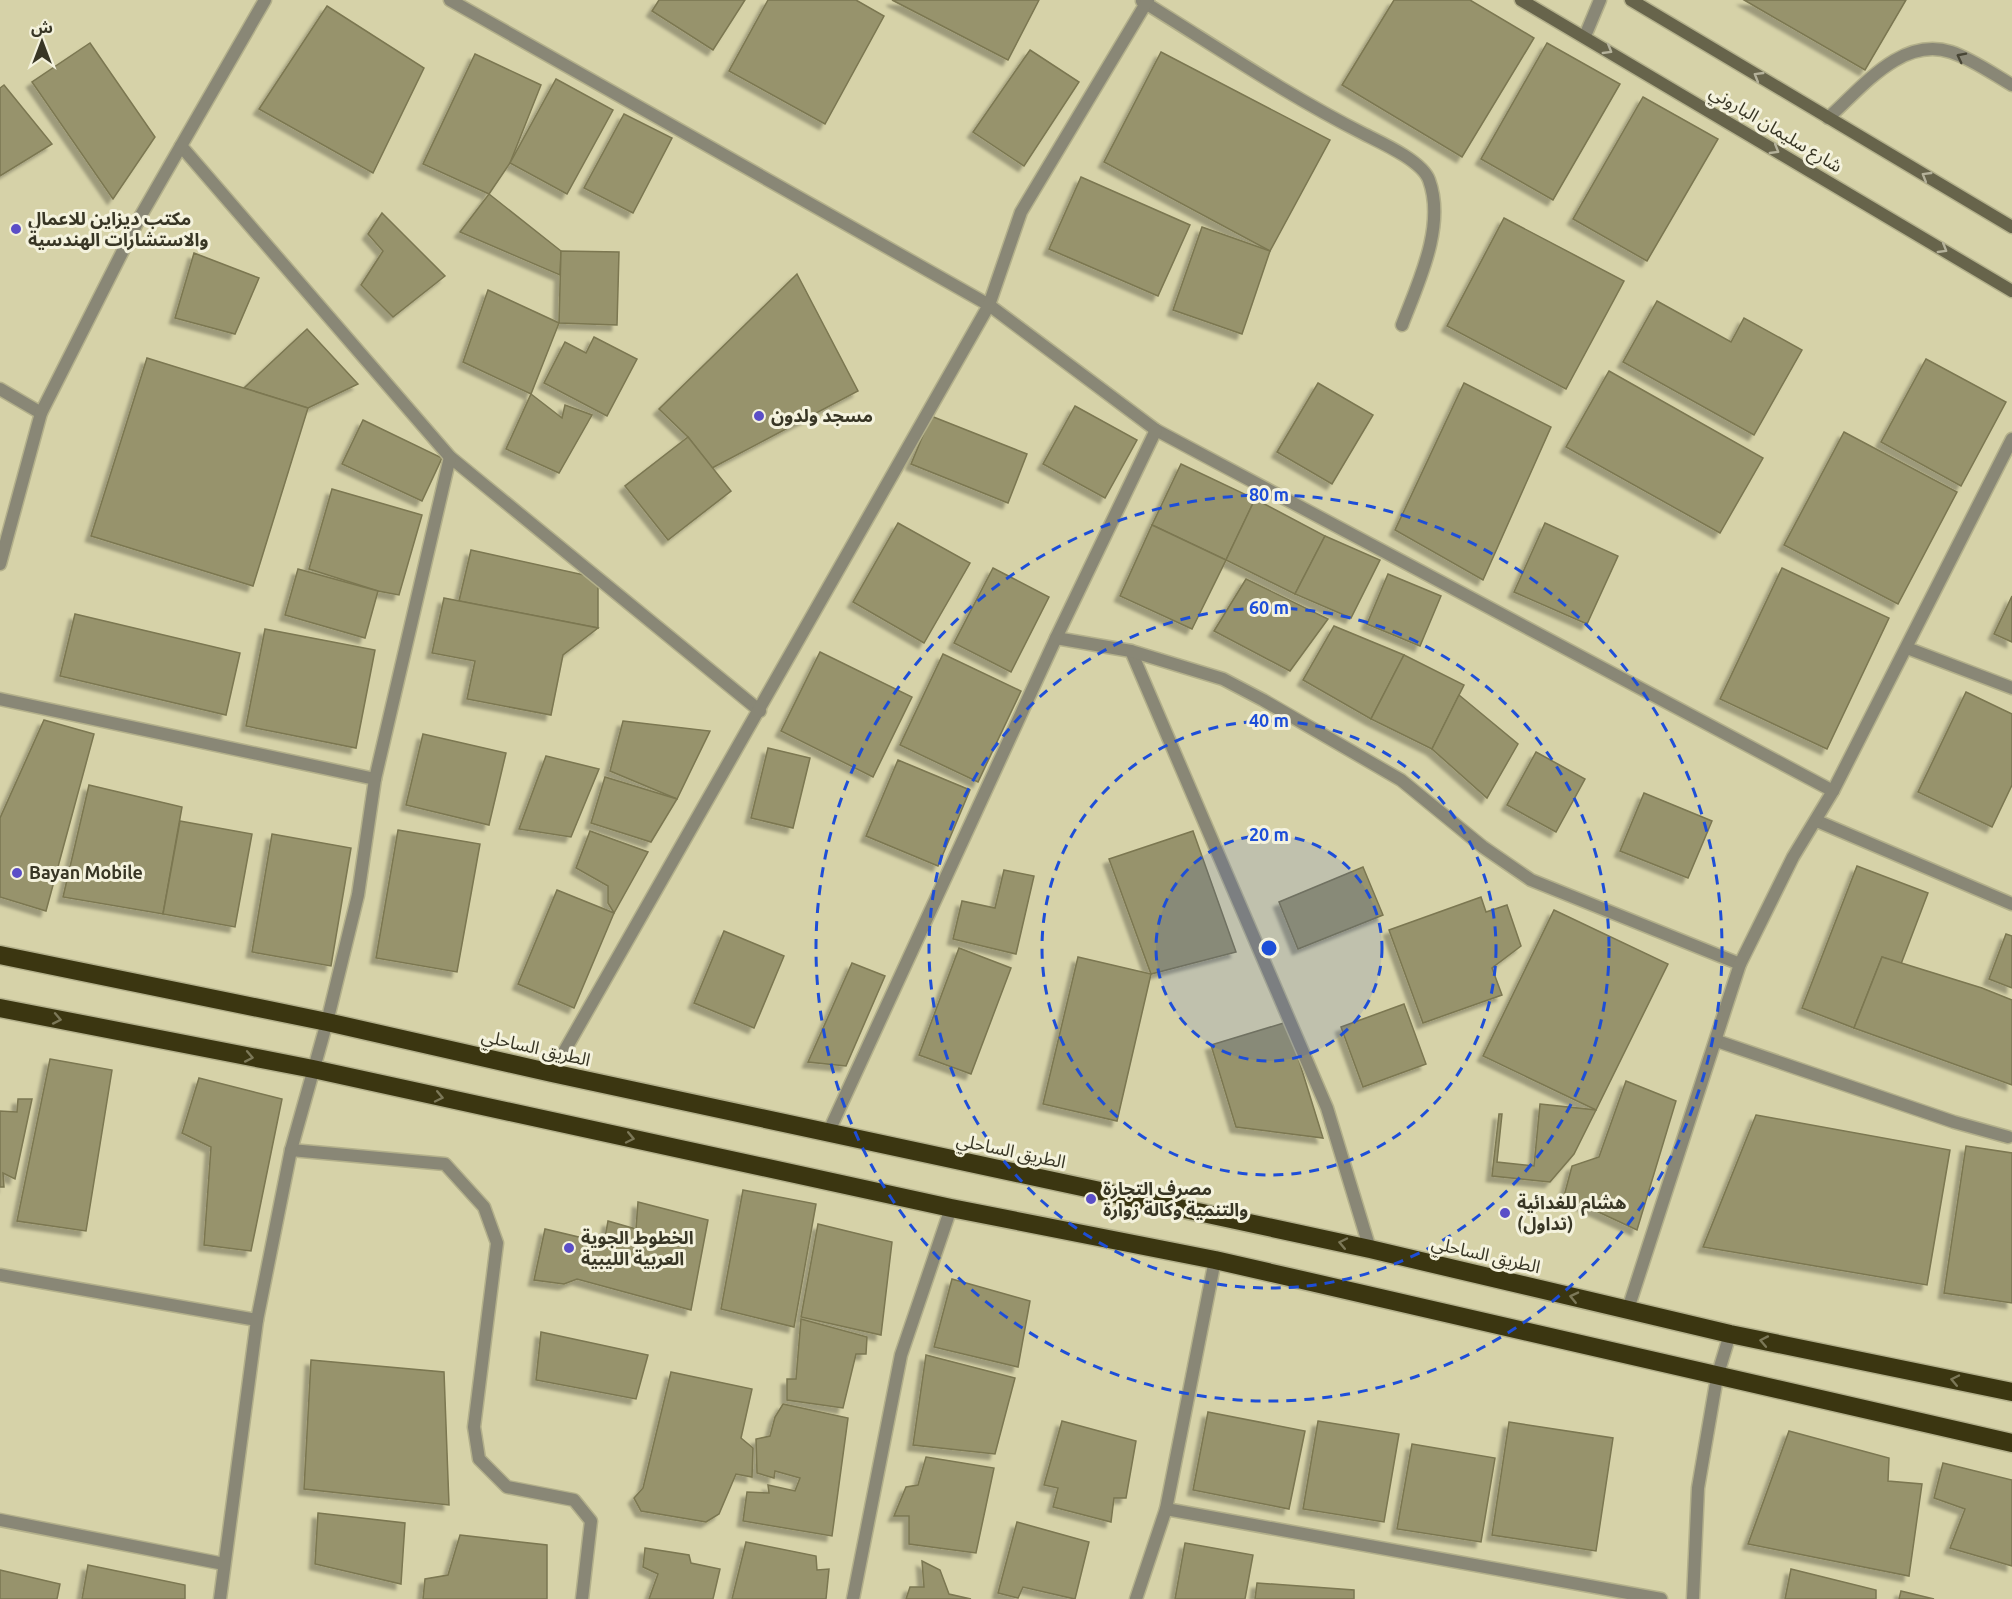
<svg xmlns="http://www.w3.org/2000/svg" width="2012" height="1599" viewBox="0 0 2012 1599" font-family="Ubuntu,'Noto Sans Arabic',sans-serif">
  <defs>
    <filter id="shadow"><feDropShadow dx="-5.5" dy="5.5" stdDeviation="1.5" flood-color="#0004"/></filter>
  </defs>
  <rect width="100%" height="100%" fill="#d6d2a8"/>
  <g fill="#97936c" stroke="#7b7751" stroke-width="1.5" filter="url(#shadow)">
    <polygon points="659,0 745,0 713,50 652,11"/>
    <polygon points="768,0 856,0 884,16 825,124 729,71"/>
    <polygon points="892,0 1039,0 1008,60"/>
    <polygon points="1394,0 1470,0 1534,38 1462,157 1342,85"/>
    <polygon points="1744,0 1906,0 1865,70"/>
    <polygon points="327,6 424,68 373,173 259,109"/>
    <polygon points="90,43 155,137 113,199 32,82"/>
    <polygon points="1547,43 1620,84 1553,200 1481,159"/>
    <polygon points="1030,50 1079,82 1024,166 973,132"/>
    <polygon points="1161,52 1330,140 1270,251 1104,162"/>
    <polygon points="475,54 541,85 510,163 489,194 423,164"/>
    <polygon points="556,79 613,110 567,194 510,163"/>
    <polygon points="4,85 52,144 0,176 0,88"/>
    <polygon points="1643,97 1718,139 1647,261 1573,219"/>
    <polygon points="624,114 672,138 633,213 584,188"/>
    <polygon points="1081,177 1190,225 1158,296 1049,249"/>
    <polygon points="489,194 561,251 560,275 460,232"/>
    <polygon points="382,213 445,276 393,317 361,285 383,251 368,234"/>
    <polygon points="1504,218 1624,281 1566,389 1447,326"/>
    <polygon points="1202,227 1270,251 1242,334 1173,310"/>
    <polygon points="561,251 619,252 617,325 559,323"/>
    <polygon points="194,253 259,278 235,334 175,318"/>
    <polygon points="797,274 858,391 712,468 688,437 659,409"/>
    <polygon points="488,290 559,323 531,394 463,362"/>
    <polygon points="1657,301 1731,342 1744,318 1802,350 1754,435 1623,362"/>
    <polygon points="307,329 358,384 308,408 244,388"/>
    <polygon points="594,337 637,359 607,416 544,383 565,342 586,353"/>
    <polygon points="147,358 308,408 253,586 91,536"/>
    <polygon points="1926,359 2006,402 1961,486 1881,442"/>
    <polygon points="1609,371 1763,458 1720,533 1566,447"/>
    <polygon points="1318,383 1373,415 1332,484 1277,452"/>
    <polygon points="1464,383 1551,427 1483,580 1395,530"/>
    <polygon points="531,394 562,418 565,405 592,415 559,473 506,449"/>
    <polygon points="1075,406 1137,440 1105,498 1043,464"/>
    <polygon points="931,416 1027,454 1008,503 911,464"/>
    <polygon points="363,420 442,458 422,501 342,464"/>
    <polygon points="1844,432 1957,492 1898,604 1784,545"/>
    <polygon points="688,437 731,491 668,540 625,486"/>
    <polygon points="1181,464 1255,499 1226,560 1152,525"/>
    <polygon points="332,489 422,515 399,595 378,591 309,569"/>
    <polygon points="1255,499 1325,536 1295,594 1226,560"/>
    <polygon points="898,523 970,563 924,643 853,602"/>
    <polygon points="1545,523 1618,556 1587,624 1514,592"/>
    <polygon points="1152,525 1226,560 1192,629 1120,596"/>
    <polygon points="1325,536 1380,560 1351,618 1295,594"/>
    <polygon points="471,550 598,578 598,628 459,601"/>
    <polygon points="993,568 1049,597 1011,672 954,643"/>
    <polygon points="1782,568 1889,618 1827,749 1720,699"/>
    <polygon points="298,569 378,591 365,638 285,615"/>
    <polygon points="1388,574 1441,596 1420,646 1367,624"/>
    <polygon points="1246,579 1328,619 1290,671 1214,631"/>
    <polygon points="2012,596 2012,642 1994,634"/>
    <polygon points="444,598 598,628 563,655 551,715 467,699 475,661 432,653"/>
    <polygon points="75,614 240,653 226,715 60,676"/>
    <polygon points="1334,626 1404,655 1371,719 1303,680"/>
    <polygon points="265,629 375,650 356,748 246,726"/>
    <polygon points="820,652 912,697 873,777 781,731"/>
    <polygon points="943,654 1021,691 978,782 900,745"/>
    <polygon points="1404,655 1464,685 1432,749 1371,719"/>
    <polygon points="1966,692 2012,714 2012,785 1992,827 1918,792"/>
    <polygon points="1459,695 1518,744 1487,798 1432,749"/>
    <polygon points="44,720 94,734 46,911 0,897 0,818"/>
    <polygon points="623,721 710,731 677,799 610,771"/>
    <polygon points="423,734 506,753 489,825 406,805"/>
    <polygon points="768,748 810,758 793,828 751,818"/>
    <polygon points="1536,752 1585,779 1556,832 1507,805"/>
    <polygon points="546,756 599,769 571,837 519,829"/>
    <polygon points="898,760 970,790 938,866 866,836"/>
    <polygon points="605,777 677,799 651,842 591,823"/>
    <polygon points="89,785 182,807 163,914 63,897"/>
    <polygon points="1644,793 1712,821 1688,878 1620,851"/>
    <polygon points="180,821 252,834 235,927 163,914"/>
    <polygon points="398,830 480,844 457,972 376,958"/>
    <polygon points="590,831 648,852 614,913 608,903 608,886 576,868"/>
    <polygon points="1193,831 1236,952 1151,974 1109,859"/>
    <polygon points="272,834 351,848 331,966 252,952"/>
    <polygon points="1857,866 1928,893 1901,964 1882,957 1854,1028 1802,1008"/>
    <polygon points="1363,867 1383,915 1298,949 1279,902"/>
    <polygon points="1004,870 1034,876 1016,954 953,939 962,901 995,908"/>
    <polygon points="557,890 614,913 574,1008 518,984"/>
    <polygon points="1481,897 1486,912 1507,905 1521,946 1492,968 1502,995 1423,1023 1389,930"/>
    <polygon points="1554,910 1668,964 1596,1110 1483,1056"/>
    <polygon points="724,931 784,956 754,1028 694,1003"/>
    <polygon points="2006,934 2012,936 2012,988 1989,979"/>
    <polygon points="959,948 1011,968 971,1074 919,1055"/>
    <polygon points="1078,957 1151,974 1117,1121 1043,1104"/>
    <polygon points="1882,957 1982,988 2012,1000 2012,1085 1854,1028"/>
    <polygon points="852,963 885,976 846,1066 808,1062"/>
    <polygon points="1404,1004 1426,1064 1363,1087 1341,1027"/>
    <polygon points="1287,1022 1323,1138 1236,1127 1211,1045"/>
    <polygon points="50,1059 112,1070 86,1231 17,1221"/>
    <polygon points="199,1078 282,1099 251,1251 204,1245 211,1147 182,1133"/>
    <polygon points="1626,1081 1676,1101 1637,1230 1564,1196 1572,1166 1599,1157"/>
    <polygon points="18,1099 32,1099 15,1179 3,1173 4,1187 0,1187 0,1111 17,1112"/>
    <polygon points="1540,1104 1596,1110 1574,1154 1550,1182 1492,1176 1499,1114 1502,1114 1497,1162 1534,1166"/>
    <polygon points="1756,1115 1950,1150 1927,1285 1703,1247"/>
    <polygon points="1966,1146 2012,1153 2012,1303 1944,1293"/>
    <polygon points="743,1190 816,1204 794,1327 721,1309"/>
    <polygon points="638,1202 708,1220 691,1310 577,1279 564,1284 534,1280 545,1229 604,1243 608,1221 636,1229"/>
    <polygon points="818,1224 892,1242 881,1335 801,1317"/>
    <polygon points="952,1279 1030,1301 1018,1367 934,1347"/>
    <polygon points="801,1319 867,1337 866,1354 856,1354 843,1408 787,1400 787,1379 796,1379"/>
    <polygon points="541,1332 648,1355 636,1399 536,1380"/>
    <polygon points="926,1355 1015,1378 995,1454 913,1445"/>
    <polygon points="311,1360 444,1372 449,1505 304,1489"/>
    <polygon points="671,1372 752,1389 741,1438 753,1448 752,1477 736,1474 719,1514 706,1522 641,1511 634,1498 643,1488"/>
    <polygon points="783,1404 848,1418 832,1536 743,1521 747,1492 769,1493 768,1485 795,1491 800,1478 775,1471 774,1478 757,1473 756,1439 770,1436 775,1417"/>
    <polygon points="1208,1412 1305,1431 1289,1509 1193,1490"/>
    <polygon points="1062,1421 1136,1441 1126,1498 1114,1498 1111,1522 1053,1507 1058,1488 1044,1485"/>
    <polygon points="1318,1421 1399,1434 1384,1522 1303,1509"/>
    <polygon points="1509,1422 1613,1438 1596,1551 1492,1535"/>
    <polygon points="1789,1431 1889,1458 1888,1481 1922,1484 1909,1576 1748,1544"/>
    <polygon points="1412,1444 1495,1458 1481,1542 1397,1529"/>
    <polygon points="926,1457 994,1468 976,1553 909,1544 909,1516 894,1516 906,1487 918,1485"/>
    <polygon points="1943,1463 2012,1480 2012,1566 1950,1548 1965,1509 1934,1498"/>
    <polygon points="318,1513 405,1523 401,1584 315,1564"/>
    <polygon points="1017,1522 1089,1542 1075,1599 1023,1587 1018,1598 998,1593"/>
    <polygon points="460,1535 547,1545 547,1599 423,1599 425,1579 448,1575"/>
    <polygon points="746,1542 816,1556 817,1570 829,1569 826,1599 732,1599"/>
    <polygon points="1185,1543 1253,1555 1245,1599 1175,1599"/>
    <polygon points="645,1548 689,1555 691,1563 720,1569 713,1599 649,1599 658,1574 643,1567"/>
    <polygon points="922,1561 940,1570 949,1594 971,1599 906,1599 910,1587 924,1587"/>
    <polygon points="88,1565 185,1585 185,1599 82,1599"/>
    <polygon points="1791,1569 1876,1590 1876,1599 1785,1599"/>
    <polygon points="0,1570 60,1584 57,1599 0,1599"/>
    <polygon points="1257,1583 1354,1590 1354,1599 1255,1599"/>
    <polygon points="1901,1591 1934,1599 1899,1599"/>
  </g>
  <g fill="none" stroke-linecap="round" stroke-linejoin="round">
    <defs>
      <path id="lane" d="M 1828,118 C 1862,88 1901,36 1951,52 C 1972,59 1993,74 2012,85"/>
      <g id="street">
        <polyline points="450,0 989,305 1156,430 1833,791"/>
        <path d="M 1142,1 C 1215,46 1287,95 1364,134 C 1382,143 1422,161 1429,180 C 1446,226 1418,283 1402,325"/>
        <polyline points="1585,36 1600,0"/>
        <polyline points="181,146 450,457 760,711"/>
        <polyline points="0,389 41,413"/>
        <polyline points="0,564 41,413 140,217 265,0"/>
        <polyline points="1056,638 1131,651 1327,1108 1370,1249"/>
        <polyline points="1907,648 2012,688"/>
        <polyline points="1131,651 1223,679 1263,700 1401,780 1483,847 1531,880 1740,964"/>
        <polyline points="0,699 375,779"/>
        <polyline points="1817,821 2012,904"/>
        <polyline points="1717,1041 1954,1122 2008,1137"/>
        <polyline points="552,1073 989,305 1021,212 1148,0"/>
        <polyline points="829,1131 1056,638 1156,430"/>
        <polyline points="291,1150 445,1164 484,1207 497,1243 474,1427 479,1459 507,1487 574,1500 591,1521 582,1599"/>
        <polyline points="0,1275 257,1320"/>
        <polyline points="1628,1309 1740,964 1793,857 1833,791 2012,439"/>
        <polyline points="1166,1509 1661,1599"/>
        <polyline points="0,1520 224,1564"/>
        <polyline points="220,1599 257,1320 291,1150 327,1022 358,895 375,779 450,457"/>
        <polyline points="853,1599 901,1355 951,1208"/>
        <polyline points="1136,1599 1166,1509 1215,1260"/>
        <polyline points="1693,1599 1698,1488 1717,1377 1730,1334"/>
      </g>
      <g id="secondary">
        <polyline points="1521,0 2012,291"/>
        <polyline points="1631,0 2012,227"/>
      </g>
      <g id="highway">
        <polyline points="0,955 327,1022 552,1073 1370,1249 1730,1334 2012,1392"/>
        <polyline points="0,1008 313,1069 951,1208 1215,1260 2012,1443"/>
      </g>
    </defs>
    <use href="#lane" stroke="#b3b08b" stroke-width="15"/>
    <use href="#street" stroke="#b3b08b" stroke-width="15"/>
    <use href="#secondary" stroke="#b3b08b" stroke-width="15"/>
    <use href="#highway" stroke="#b3b08b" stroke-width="21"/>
    <use href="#lane" stroke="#898776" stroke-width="12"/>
    <use href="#street" stroke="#898776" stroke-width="12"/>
    <use href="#secondary" stroke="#67644b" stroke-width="12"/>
    <use href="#highway" stroke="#3b3611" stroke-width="18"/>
  </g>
  <defs><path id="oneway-chevron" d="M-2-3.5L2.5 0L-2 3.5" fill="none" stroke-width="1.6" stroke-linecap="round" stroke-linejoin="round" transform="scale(1.5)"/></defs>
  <g stroke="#b5b29b">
    <use href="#oneway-chevron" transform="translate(1608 50) rotate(31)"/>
    <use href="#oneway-chevron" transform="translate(1758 76) rotate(-149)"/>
    <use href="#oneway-chevron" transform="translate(1775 150) rotate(31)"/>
    <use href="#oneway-chevron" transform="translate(1926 176) rotate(-149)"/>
    <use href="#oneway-chevron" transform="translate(1943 249) rotate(31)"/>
  </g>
  <use stroke="#484635" href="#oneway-chevron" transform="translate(1961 57) rotate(-153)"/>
  <g stroke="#7c7858">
    <use href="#oneway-chevron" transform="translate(57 1019) rotate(11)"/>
    <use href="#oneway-chevron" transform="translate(249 1057) rotate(11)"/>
    <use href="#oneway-chevron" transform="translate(439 1097) rotate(12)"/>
    <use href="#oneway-chevron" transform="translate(630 1138) rotate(12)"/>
    <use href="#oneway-chevron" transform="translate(1343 1243) rotate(-168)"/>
    <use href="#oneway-chevron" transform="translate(1574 1297) rotate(-167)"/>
    <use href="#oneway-chevron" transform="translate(1764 1341) rotate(-169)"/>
    <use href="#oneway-chevron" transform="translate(1955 1380) rotate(-168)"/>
  </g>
  <circle cx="1269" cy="948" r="113" fill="#1d4ed8" fill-opacity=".12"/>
  <g fill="none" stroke="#1d4ed8" stroke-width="3" stroke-dasharray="10 8">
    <circle cx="1269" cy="948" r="113"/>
    <circle cx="1269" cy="948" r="227"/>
    <circle cx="1269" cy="948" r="340"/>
    <circle cx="1269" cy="948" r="453"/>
  </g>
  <g fill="#5b4ec7" stroke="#f4f2dd" stroke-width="2">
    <circle cx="16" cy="229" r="6"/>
    <circle cx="759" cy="416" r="6"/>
    <circle cx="17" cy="873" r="6"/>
    <circle cx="1091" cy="1199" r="6"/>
    <circle cx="1505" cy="1213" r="6"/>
    <circle cx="569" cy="1248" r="6"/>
  </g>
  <g text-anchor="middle" stroke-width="6" stroke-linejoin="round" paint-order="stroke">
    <g font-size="18" fill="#383625" stroke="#f4f2dd">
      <text transform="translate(1776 129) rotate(31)" y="6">شارع سليمان الباروني</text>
      <text transform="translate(536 1048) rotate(13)" y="6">الطريق الساحلي</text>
      <text transform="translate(1011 1151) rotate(12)" y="6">الطريق الساحلي</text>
      <text transform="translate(1486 1255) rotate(13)" y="6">الطريق الساحلي</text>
    </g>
    <g font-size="18" font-weight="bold" fill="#383625" stroke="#f4f2dd" text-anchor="start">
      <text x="28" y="225">مكتب ديزاين للاعمال<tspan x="28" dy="21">والاستشارات الهندسية</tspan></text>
      <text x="771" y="422">مسجد ولدون</text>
      <text x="29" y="879">Bayan Mobile</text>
      <text x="1103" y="1195">مصرف التجارة<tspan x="1103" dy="21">والتنمية وكالة زوارة</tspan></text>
      <text x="1517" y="1209">هشام للغدائية<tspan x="1517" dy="21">(تداول)</tspan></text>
      <text x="581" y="1244">الخطوط الجوية<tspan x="581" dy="21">العربية الليبية</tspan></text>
    </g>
  </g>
  <circle cx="1269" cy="948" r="9" fill="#1d4ed8" stroke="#f4f2dd" stroke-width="3"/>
  <g font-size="18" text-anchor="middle" font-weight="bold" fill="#1d4ed8" stroke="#f4f2dd" stroke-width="6" stroke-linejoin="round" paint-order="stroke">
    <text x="1269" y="501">80 m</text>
    <text x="1269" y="614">60 m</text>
    <text x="1269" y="727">40 m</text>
    <text x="1269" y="841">20 m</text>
  </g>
  <g transform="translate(42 42)" stroke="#f4f2dd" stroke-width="4.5" paint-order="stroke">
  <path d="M0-4.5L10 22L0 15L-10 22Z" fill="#383625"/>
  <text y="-9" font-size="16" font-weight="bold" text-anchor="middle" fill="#383625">ش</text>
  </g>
</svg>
